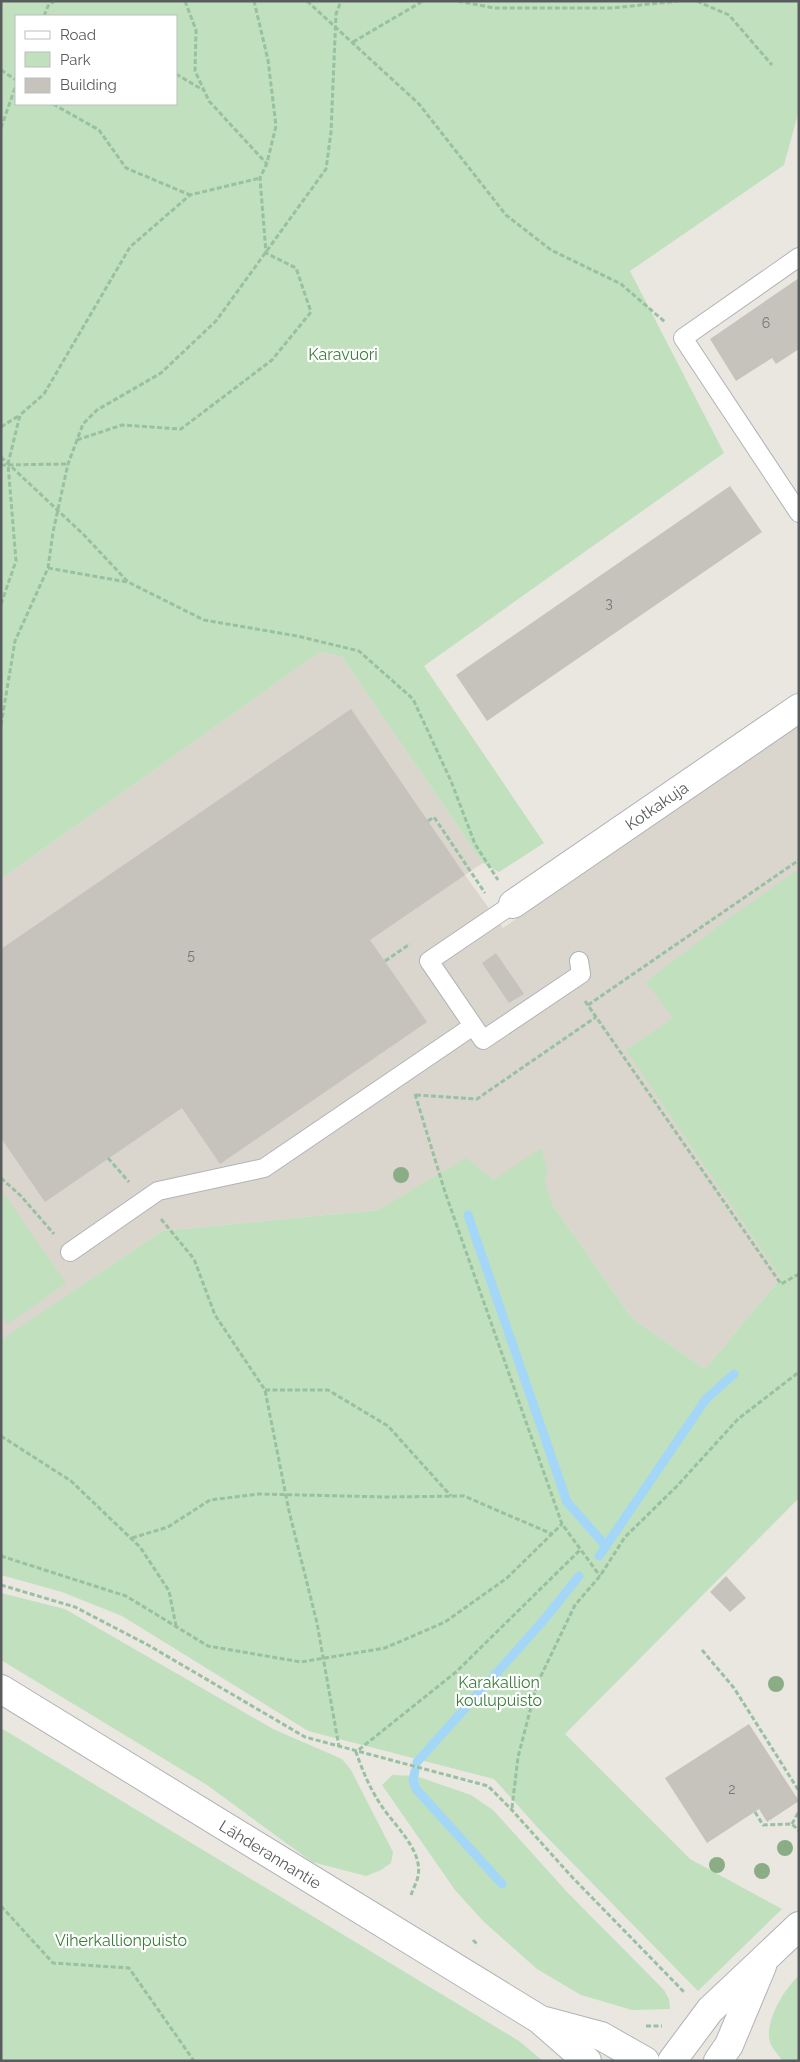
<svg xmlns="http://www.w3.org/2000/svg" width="800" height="2062" viewBox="0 0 800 2062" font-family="Raleway,sans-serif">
  <rect width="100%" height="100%" fill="#eae7e0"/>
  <polygon fill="#dad6ce" points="320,652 342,657 483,863 465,875 503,928 799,725 799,1266 781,1278 705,1369 640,1324 629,1314 552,1204 494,1180 466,1159 378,1210 162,1231 3,1339 1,1336 1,879"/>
  <g fill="#c0e0be" fill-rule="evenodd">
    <path d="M 1,1 L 799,1 L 799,110 L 784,165 L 630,271 L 724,453 L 424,666 L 544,843 L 499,872 L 483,863 L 342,657 L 320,652 L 1,879 ZM 16,16 L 176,16 L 176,104 L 16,104 Z"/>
    <polygon points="799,869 799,1498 565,1734 690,1859 782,1909 698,1991 539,1829 494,1779 308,1731 122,1616 62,1592 1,1575 1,1336 4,1338 162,1231 378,1210 466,1158 494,1180 541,1148 547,1168 545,1183 552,1204 629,1314 640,1324 705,1369 781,1278 626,1050 673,1018 646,982 729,918"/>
    <polygon points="4,1194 66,1283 8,1324 1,1314 1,1196"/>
    <polygon points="1,1593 65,1609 273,1729 342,1759 351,1770 393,1852 391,1863 381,1870 366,1876 312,1862 207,1785 1,1660"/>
    <polygon points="1,1728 519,2041 543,2061 1,2061"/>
    <polygon points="392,1775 416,1776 471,1795 493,1810 568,1893 664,1990 669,1999 670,2009 632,2010 581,1995 537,1969 483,1921 455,1890 382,1785"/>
    <path d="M 799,1976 L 799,2061 L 783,2061 C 779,2056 774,2050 771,2045 C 762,2026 784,1988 799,1976 Z"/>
  </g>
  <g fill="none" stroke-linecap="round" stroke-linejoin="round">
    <g stroke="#a4d7f7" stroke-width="9">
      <polyline points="468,1215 567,1502 606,1546"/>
      <polyline points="599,1556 706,1399 734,1374"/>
      <polyline points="417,1762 543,1621 579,1576"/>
      <polyline points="415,1771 413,1780 416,1789 502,1884"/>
    </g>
  </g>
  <g fill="#c6c2bc">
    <polygon points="799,278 799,349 776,364 772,358 736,381 710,339"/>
    <polygon points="730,486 762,532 487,721 456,675"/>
    <polygon points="351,709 465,875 370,940 427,1022 220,1164 182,1108 45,1202 1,1138 1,949"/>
    <polygon points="496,953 524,994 509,1003 482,963"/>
    <polygon points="726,1576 746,1598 730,1612 710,1592"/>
    <polygon points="749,1724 799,1801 767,1822 759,1809 707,1843 665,1778"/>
  </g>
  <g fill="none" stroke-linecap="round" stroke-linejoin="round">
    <defs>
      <g id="lane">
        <polyline points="799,257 683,338 799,513"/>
        <polyline points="513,904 429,961 483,1040 581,974 579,961"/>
        <polyline points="70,1252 158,1191 264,1168 473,1026"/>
      </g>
      <g id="street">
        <path id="s1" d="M 513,904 L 799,708"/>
      </g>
      <g id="secondary">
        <path id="s2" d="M 1,1689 L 539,2019 L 587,2061"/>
        <polyline points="545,2021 601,2036 645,2061"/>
        <polyline points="672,2061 710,2010 799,1926"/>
        <polyline points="718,2061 729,2045 762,1966"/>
      </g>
    </defs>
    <use href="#lane" stroke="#b0b3b7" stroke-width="20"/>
    <use href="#street" stroke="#b0b3b7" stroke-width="30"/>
    <use href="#secondary" stroke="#b0b3b6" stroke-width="30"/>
    <g stroke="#98c1a1" stroke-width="3" stroke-dasharray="5 2.5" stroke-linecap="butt">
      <polyline points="185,1 196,30 195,71 209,101 266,163"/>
      <polyline points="307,1 419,104 506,215 551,250 621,284 665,322"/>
      <polyline points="458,1 494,8 613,8 678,1"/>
      <polyline points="697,1 729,15 772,65"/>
      <polyline points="44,16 48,6 54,1"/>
      <polyline points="353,42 423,1"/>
      <polyline points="1,70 16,80"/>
      <polyline points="176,74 203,90"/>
      <polyline points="53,104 99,130 126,168 190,195"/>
      <polyline points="1,128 16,85"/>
      <polyline points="1,427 20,415"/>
      <polyline points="77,440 122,425 181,429 272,360 311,312 296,268 266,253 260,178 267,163 276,126 268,60 254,1"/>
      <polyline points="1,457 84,535 128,582 204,620 297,636 359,651 413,699 451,781 475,844 498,880"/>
      <polyline points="1,465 68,464"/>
      <polyline points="48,568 127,582"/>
      <polyline points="1,604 16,561 8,464 20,415 44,394 130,247 190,195 260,178"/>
      <polyline points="1,725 15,641 48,568 53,532 68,464 83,424 97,410 161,373 216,321 326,169 331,132 336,14 341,1"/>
      <polyline points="428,821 434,817 485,893"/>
      <polyline points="385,961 410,944"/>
      <polyline points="585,1001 781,1284 799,1274"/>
      <polyline points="588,1005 799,860"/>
      <polyline points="415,1094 445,1192 562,1524 600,1576"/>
      <polyline points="416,1095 477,1099 596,1017"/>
      <polyline points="108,1158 129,1182"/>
      <polyline points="1,1178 21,1196 54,1234"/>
      <polyline points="161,1219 194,1259 215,1315 265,1390 289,1511 317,1623 339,1747"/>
      <polyline points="265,1390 328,1390 388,1426 451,1496"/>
      <polyline points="1,1436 71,1481 140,1547 169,1591 176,1626"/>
      <polyline points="132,1538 168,1527 210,1500 259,1494 387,1497 464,1496 552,1534"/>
      <polyline points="1,1556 126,1596 208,1646 301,1662 385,1648 445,1622 507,1578 562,1524"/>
      <polyline points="1,1585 75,1607 148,1645 305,1737 488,1786 511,1809 572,1877 685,1993"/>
      <polyline points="702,1650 734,1688 799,1791"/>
      <polyline points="512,1808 518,1757 537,1684 575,1605 600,1576 625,1537 677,1486 738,1419 799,1372"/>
      <polyline points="755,1812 763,1825 792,1824 799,1831"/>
      <polyline points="792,1824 799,1811"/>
      <path d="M 411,1895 C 413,1889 417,1882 418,1876 C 423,1851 396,1827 383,1808 C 371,1791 363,1772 356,1752 L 456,1672 L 580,1550"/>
      <polyline points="1,1906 53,1963 129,1968 194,2061"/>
      <polyline points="473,1940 478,1945"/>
      <polyline points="646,2026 662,2026"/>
    </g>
    <use href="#lane" stroke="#fff" stroke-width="18"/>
    <use href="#street" stroke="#fff" stroke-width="28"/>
    <use href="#secondary" stroke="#fff" stroke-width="28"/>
  </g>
  <g fill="#8aad85">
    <circle cx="401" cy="1175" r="8"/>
    <circle cx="776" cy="1684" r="8"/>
    <circle cx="785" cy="1848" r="8"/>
    <circle cx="717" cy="1865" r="8"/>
    <circle cx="762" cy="1871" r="8"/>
  </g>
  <g text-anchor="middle" stroke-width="4.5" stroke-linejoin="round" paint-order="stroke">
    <g font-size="14" fill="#747676">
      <text x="766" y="328">6</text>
      <text x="609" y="608">3</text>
      <text x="191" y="960">5</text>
      <text x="732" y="1794">2</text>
    </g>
    <g font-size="16" fill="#3b7d3b" stroke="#fff">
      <text x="343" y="360">Karavuori</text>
      <text x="499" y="1688">Karakallion<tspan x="499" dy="18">koulupuisto</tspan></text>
      <text x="121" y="1946">Viherkallionpuisto</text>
    </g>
    <g font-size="16" fill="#595c5f" stroke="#fff">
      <text dy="6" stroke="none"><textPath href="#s1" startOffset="174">Kotkakuja</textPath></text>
      <text dy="6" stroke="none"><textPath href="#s2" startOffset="316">Lähderannantie</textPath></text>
    </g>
  </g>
  <rect width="800" height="2062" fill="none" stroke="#595c5f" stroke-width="5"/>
  <rect x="15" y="15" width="162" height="90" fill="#ffffff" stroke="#bdbebf"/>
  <rect x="25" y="31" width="25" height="8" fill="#ffffff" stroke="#bdbebf"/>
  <text x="60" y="40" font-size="15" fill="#595c5f">Road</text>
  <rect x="25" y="52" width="25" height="15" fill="#c0e0be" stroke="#bdbebf"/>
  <text x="60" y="65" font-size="15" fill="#595c5f">Park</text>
  <rect x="25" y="78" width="25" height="15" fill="#c6c2bc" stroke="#bdbebf"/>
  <text x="60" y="90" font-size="15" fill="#595c5f">Building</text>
</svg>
